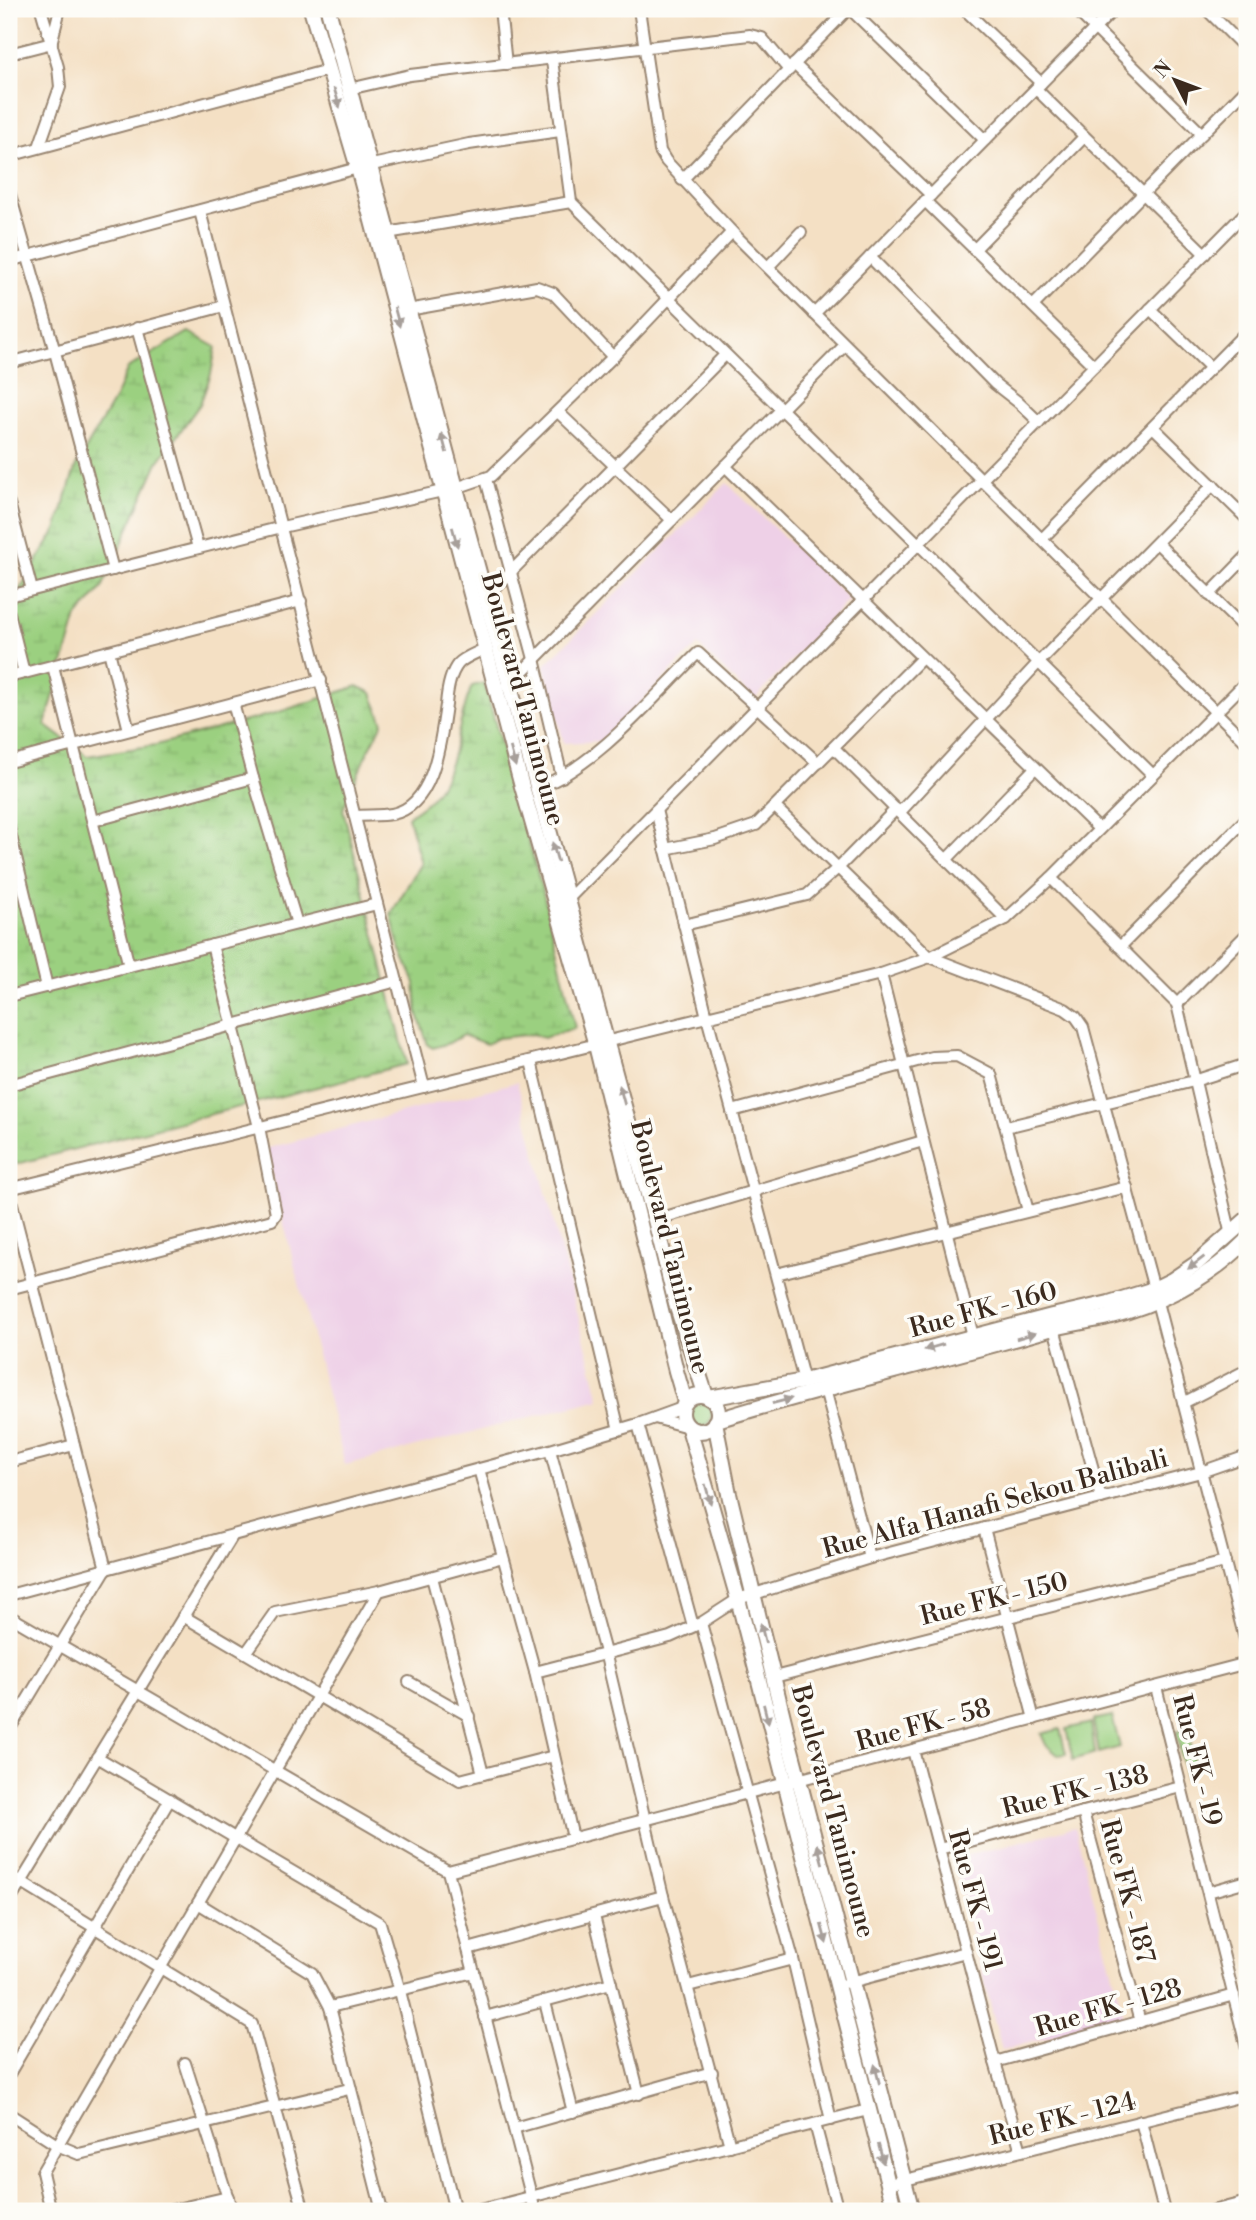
<svg xmlns="http://www.w3.org/2000/svg" width="1256" height="2220" viewBox="0 0 1256 2220" font-family="'Libre Bodoni',serif">
  <defs>
    <pattern id="wetland-marsh" width="20" height="14" patternUnits="userSpaceOnUse" patternTransform="scale(1.75)"><rect width="20" height="14" fill="#9bd080"/><path d="M1 5h8M5 5V1M11 12h8M15 12V8" fill="none" stroke="#86b36e"/></pattern>
  </defs>
  <rect width="100%" height="100%" fill="#fdfcf7"/>
  <filter id="ink" filterUnits="userSpaceOnUse"><feTurbulence type="fractalNoise" baseFrequency=".0143" numOctaves="2"/><feDisplacementMap in="SourceGraphic" scale="14" xChannelSelector="R" yChannelSelector="G"/><feConvolveMatrix kernelMatrix="1 2 1 2 8 2 1 2 1" color-interpolation-filters="sRGB"/></filter>
  <filter id="wash" filterUnits="userSpaceOnUse"><feTurbulence type="fractalNoise" baseFrequency=".00686" numOctaves="4" result="noise"/><feDisplacementMap in="SourceGraphic" scale="28" xChannelSelector="R" yChannelSelector="G"/><feGaussianBlur stdDeviation="1.57" result="paint"/><feColorMatrix in="noise" values="0 0 0 0 0 0 0 0 0 0 0 0 0 0 0 0 0 1.4 0 .05"/><feComposite in="paint" operator="in"/></filter>
  <g filter="url(#wash)">
    <rect width="100%" height="100%" fill="#f4e0c4"/>
    <g fill="#eed0e7">
      <polygon points="727,483 849,599 754,700 698,645 601,741 564,743 544,666"/>
      <polygon points="517,1082 600,1399 345,1465 265,1149"/>
      <polygon points="1075,1827 1124,2018 1002,2050 953,1859"/>
    </g>
    <g fill="#9bd080" stroke="#6b7d4f" stroke-width="2">
      <circle cx="699" cy="1414" r="13"/>
      <polygon points="1112,1716 1120,1747 1099,1753 1093,1720"/>
      <polygon points="1091,1723 1095,1753 1073,1760 1066,1729"/>
      <polygon points="1060,1729 1066,1754 1058,1755 1046,1745 1041,1734"/>
      <polygon points="1187,1729 1194,1757 1186,1779 1176,1732"/>
    </g>
    <g fill="url(#wetland-marsh)" stroke="#6b7d4f" stroke-width="2">
      <polygon points="189,332 216,347 211,374 200,404 158,462 102,588 77,617 45,725 87,756 156,745 276,713 358,686 372,693 383,723 364,760 343,809 407,1064 9,1166 9,607 56,530 76,466 114,400 128,368"/>
      <path d="M 484,683 L 544,896 L 575,1028 L 543,1038 L 533,1034 L 498,1038 L 486,1044 L 463,1035 L 449,1043 L 433,1048 L 428,1045 L 417,1011 L 415,983 L 398,943 L 391,914 L 421,863 L 408,817 C 415,810 424,806 430,799 C 458,769 456,722 472,686 Z"/>
    </g>
  </g>
  <g filter="url(#ink)">
    <g fill="none" stroke-linecap="round" stroke-linejoin="round">
      <defs>
        <g id="minor">
          <polyline points="500,9 506,64"/>
          <polyline points="639,9 660,151 666,161 732,232 1247,743"/>
          <polyline points="850,9 985,140"/>
          <polyline points="964,9 1041,83"/>
          <polyline points="1075,9 1202,134"/>
          <polyline points="1206,9 1247,50"/>
          <polyline points="52,40 60,9"/>
          <polyline points="9,54 52,43"/>
          <polyline points="552,60 571,202"/>
          <polyline points="794,64 931,195"/>
          <polyline points="349,89 410,75 750,35 762,38 789,70"/>
          <polyline points="1036,89 1205,254"/>
          <polyline points="39,147 60,87 58,67 41,9"/>
          <polyline points="9,156 328,70"/>
          <polyline points="682,180 848,9"/>
          <polyline points="9,191 55,352 113,570"/>
          <polyline points="925,201 1094,366"/>
          <polyline points="200,211 424,1087"/>
          <polyline points="387,233 571,202 1152,774"/>
          <polyline points="974,250 1084,137"/>
          <polyline points="870,257 995,384 1018,402 1039,422"/>
          <polyline points="9,261 358,168 469,144 560,131"/>
          <polyline points="768,267 801,232"/>
          <polyline points="1033,306 1247,88"/>
          <polyline points="1150,309 1211,368"/>
          <polyline points="408,310 537,287 553,293 613,357"/>
          <polyline points="814,314 1114,9"/>
          <polyline points="137,328 198,548"/>
          <polyline points="9,363 224,306"/>
          <polyline points="558,412 672,520"/>
          <polyline points="1153,427 1247,519"/>
          <polyline points="725,466 1099,829"/>
          <polyline points="486,479 534,659 562,777"/>
          <polyline points="9,503 32,590"/>
          <polyline points="1042,539 1247,331"/>
          <polyline points="1157,543 1247,631"/>
          <polyline points="1209,595 1247,556"/>
          <polyline points="9,596 282,527 456,488 491,476 613,357 732,232"/>
          <polyline points="486,597 725,355"/>
          <polyline points="9,613 24,673"/>
          <polyline points="109,651 129,730"/>
          <polyline points="53,666 129,966"/>
          <polyline points="9,677 301,601"/>
          <polyline points="510,684 845,345"/>
          <polyline points="233,703 253,778 297,924"/>
          <polyline points="834,748 1006,919"/>
          <polyline points="9,762 321,680"/>
          <path d="M 537,788 C 596,767 654,696 698,653 L 818,763"/>
          <polyline points="775,807 930,957 1065,1009 1076,1017 1083,1027 1154,1289"/>
          <polyline points="656,810 707,1017 804,1381"/>
          <polyline points="900,812 1038,663 1213,485"/>
          <path d="M 355,816 C 367,815 380,816 392,814 C 435,806 441,738 446,705 C 447,692 449,675 458,664 C 464,657 477,653 486,648"/>
          <polyline points="93,821 253,778"/>
          <polyline points="9,828 47,987"/>
          <polyline points="665,849 715,839 756,825 922,658"/>
          <polyline points="947,859 1035,768"/>
          <polyline points="1051,878 1177,1004 1231,1235"/>
          <polyline points="569,898 1247,211"/>
          <polyline points="684,925 807,895 839,867 896,809"/>
          <polyline points="1120,947 1247,818"/>
          <polyline points="881,974 973,1336"/>
          <polyline points="9,996 377,904"/>
          <polyline points="1177,1004 1247,934"/>
          <polyline points="531,1061 619,1430"/>
          <polyline points="9,1085 397,981"/>
          <polyline points="732,1111 932,1057 957,1056 991,1074 1028,1211"/>
          <polyline points="1006,1127 1194,1081 1247,1064"/>
          <polyline points="9,1189 881,974 930,957 1006,919 1051,878 1247,681"/>
          <polyline points="9,1192 106,1569 9,1730"/>
          <polyline points="655,1220 923,1141"/>
          <polyline points="776,1274 1127,1187"/>
          <polyline points="9,1289 272,1220 276,1214 259,1127 212,945"/>
          <polyline points="1157,1302 1247,1647"/>
          <polyline points="1054,1328 1101,1498"/>
          <polyline points="825,1389 870,1558"/>
          <polyline points="1183,1403 1247,1370"/>
          <polyline points="655,1418 688,1427"/>
          <polyline points="638,1424 693,1626"/>
          <polyline points="550,1450 606,1656 663,1896 730,2146"/>
          <polyline points="9,1462 74,1445"/>
          <polyline points="479,1469 535,1672 573,1838"/>
          <polyline points="984,1528 1034,1719"/>
          <polyline points="432,1577 483,1774"/>
          <polyline points="9,1595 550,1450 638,1424 682,1408"/>
          <polyline points="9,1616 448,1871 535,2211"/>
          <polyline points="183,1616 460,1780 554,1756"/>
          <polyline points="701,1623 793,1959 831,2120"/>
          <polyline points="246,1653 275,1612 379,1591 503,1557"/>
          <polyline points="535,1672 670,1637 701,1623 738,1599 870,1558 1201,1472 1247,1456"/>
          <polyline points="774,1677 1225,1562"/>
          <polyline points="409,1682 469,1716"/>
          <polyline points="1156,1687 1247,2049"/>
          <polyline points="913,1750 995,2062 1021,2151"/>
          <polyline points="97,1757 380,1923 400,1991 455,2211"/>
          <polyline points="1083,1812 1140,2022"/>
          <polyline points="939,1849 1181,1787"/>
          <polyline points="448,1871 1247,1663"/>
          <polyline points="9,1875 252,2024 304,2211"/>
          <polyline points="1208,1892 1247,1881"/>
          <polyline points="9,1902 233,1535"/>
          <polyline points="198,1903 312,1973 330,2007 382,2211"/>
          <polyline points="594,1916 639,2094"/>
          <polyline points="468,1949 663,1896"/>
          <polyline points="847,1983 966,1952"/>
          <polyline points="688,1986 793,1959"/>
          <polyline points="545,2002 573,2112"/>
          <polyline points="330,2007 474,1972"/>
          <polyline points="485,2017 611,1983"/>
          <polyline points="995,2062 1234,1995"/>
          <polyline points="185,2063 232,2211"/>
          <polyline points="9,2074 170,1799"/>
          <polyline points="9,2114 57,2145 79,2154 349,2089"/>
          <polyline points="1141,2121 1164,2211"/>
          <polyline points="815,2124 838,2211"/>
          <polyline points="514,2128 712,2072"/>
          <polyline points="897,2182 1247,2095"/>
          <polyline points="51,2211 42,2172 379,1591"/>
          <polyline points="168,2211 228,2197"/>
          <polyline points="476,2211 868,2110"/>
          <polyline points="1212,2211 1247,2202"/>
        </g>
        <g id="major">
          <polyline points="311,9 358,168 521,783 596,1045 676,1371 685,1402"/>
          <polyline points="328,9 456,488 655,1220 676,1304 706,1396"/>
          <circle cx="700" cy="1413" r="18"/>
          <polyline points="709,1398 804,1381 1052,1316 1109,1303 1154,1289 1172,1280 1197,1263 1247,1219"/>
          <path d="M 717,1420 C 826,1386 937,1362 1046,1330 C 1065,1325 1085,1322 1104,1318 C 1157,1305 1209,1279 1247,1240"/>
          <polyline points="715,1422 729,1494 789,1742 912,2211"/>
          <polyline points="689,1428 738,1599 895,2211"/>
        </g>
      </defs>
      <use href="#minor" stroke="#988571" stroke-width="14"/>
      <use href="#major" stroke="#988571" stroke-width="18"/>
      <use href="#minor" stroke="#fff" stroke-width="10"/>
      <use href="#major" stroke="#fff" stroke-width="14"/>
    </g>
    <defs><path id="oneway-solid" d="M-6-.8H1V-3.2L6.5 0L1 3.2V.8H-6Z" transform="scale(1.75)"/></defs>
    <g fill="#a79f9a">
      <use href="#oneway-solid" transform="translate(337 98) rotate(73)"/>
      <use href="#oneway-solid" transform="translate(397 317) rotate(75)"/>
      <use href="#oneway-solid" transform="translate(444 443) rotate(-105)"/>
      <use href="#oneway-solid" transform="translate(455 537) rotate(75)"/>
      <use href="#oneway-solid" transform="translate(513 757) rotate(75)"/>
      <use href="#oneway-solid" transform="translate(555 852) rotate(-106)"/>
      <use href="#oneway-solid" transform="translate(622 1095) rotate(-105)"/>
      <use href="#oneway-solid" transform="translate(1196 1263) rotate(143)"/>
      <use href="#oneway-solid" transform="translate(1026 1336) rotate(-16)"/>
      <use href="#oneway-solid" transform="translate(934 1347) rotate(164)"/>
      <use href="#oneway-solid" transform="translate(782 1401) rotate(-15)"/>
      <use href="#oneway-solid" transform="translate(708 1494) rotate(74)"/>
      <use href="#oneway-solid" transform="translate(763 1633) rotate(-104)"/>
      <use href="#oneway-solid" transform="translate(766 1714) rotate(76)"/>
      <use href="#oneway-solid" transform="translate(820 1854) rotate(-105)"/>
      <use href="#oneway-solid" transform="translate(824 1934) rotate(75)"/>
      <use href="#oneway-solid" transform="translate(877 2074) rotate(-104)"/>
      <use href="#oneway-solid" transform="translate(881 2154) rotate(75)"/>
    </g>
  </g>
  <g text-anchor="middle" stroke-width="7" stroke-linejoin="round" paint-order="stroke">
    <g font-size="26" fill="#3b2a1e" stroke="#fdfcf7">
      <text transform="translate(524 699) rotate(75)" y="9">Boulevard Tanimoune</text>
      <text transform="translate(671 1247) rotate(76)" y="9">Boulevard Tanimoune</text>
      <text transform="translate(983 1309) rotate(-15)" y="9">Rue FK - 160</text>
      <text transform="translate(995 1503) rotate(-15)" y="9">Rue Alfa Hanafi Sekou Balibali</text>
      <text transform="translate(994 1598) rotate(-14)" y="9">Rue FK - 150</text>
      <text transform="translate(923 1724) rotate(-15)" y="9">Rue FK - 58</text>
      <text transform="translate(1198 1760) rotate(76)" y="9">Rue FK - 19</text>
      <text transform="translate(1075 1791) rotate(-14)" y="9">Rue FK - 138</text>
      <text transform="translate(834 1811) rotate(75)" y="9">Boulevard Tanimoune</text>
      <text transform="translate(1128 1891) rotate(75)" y="9">Rue FK - 187</text>
      <text transform="translate(976 1900) rotate(75)" y="9">Rue FK - 191</text>
      <text transform="translate(1108 2007) rotate(-16)" y="9">Rue FK - 128</text>
      <text transform="translate(1062 2118) rotate(-14)" y="9">Rue FK - 124</text>
    </g>
  </g>
  <rect width="1256" height="2220" fill="none" stroke="#fdfcf7" stroke-width="35"/>
  <g transform="translate(1175 80) rotate(312)" stroke="#fdfcf7" stroke-width="5" paint-order="stroke">
  <path d="M0-5L12 26L0 18L-12 26Z" fill="#3b2a1e"/>
  <text y="-10" font-size="19" font-weight="bold" text-anchor="middle" fill="#3b2a1e">N</text>
  </g>
</svg>
